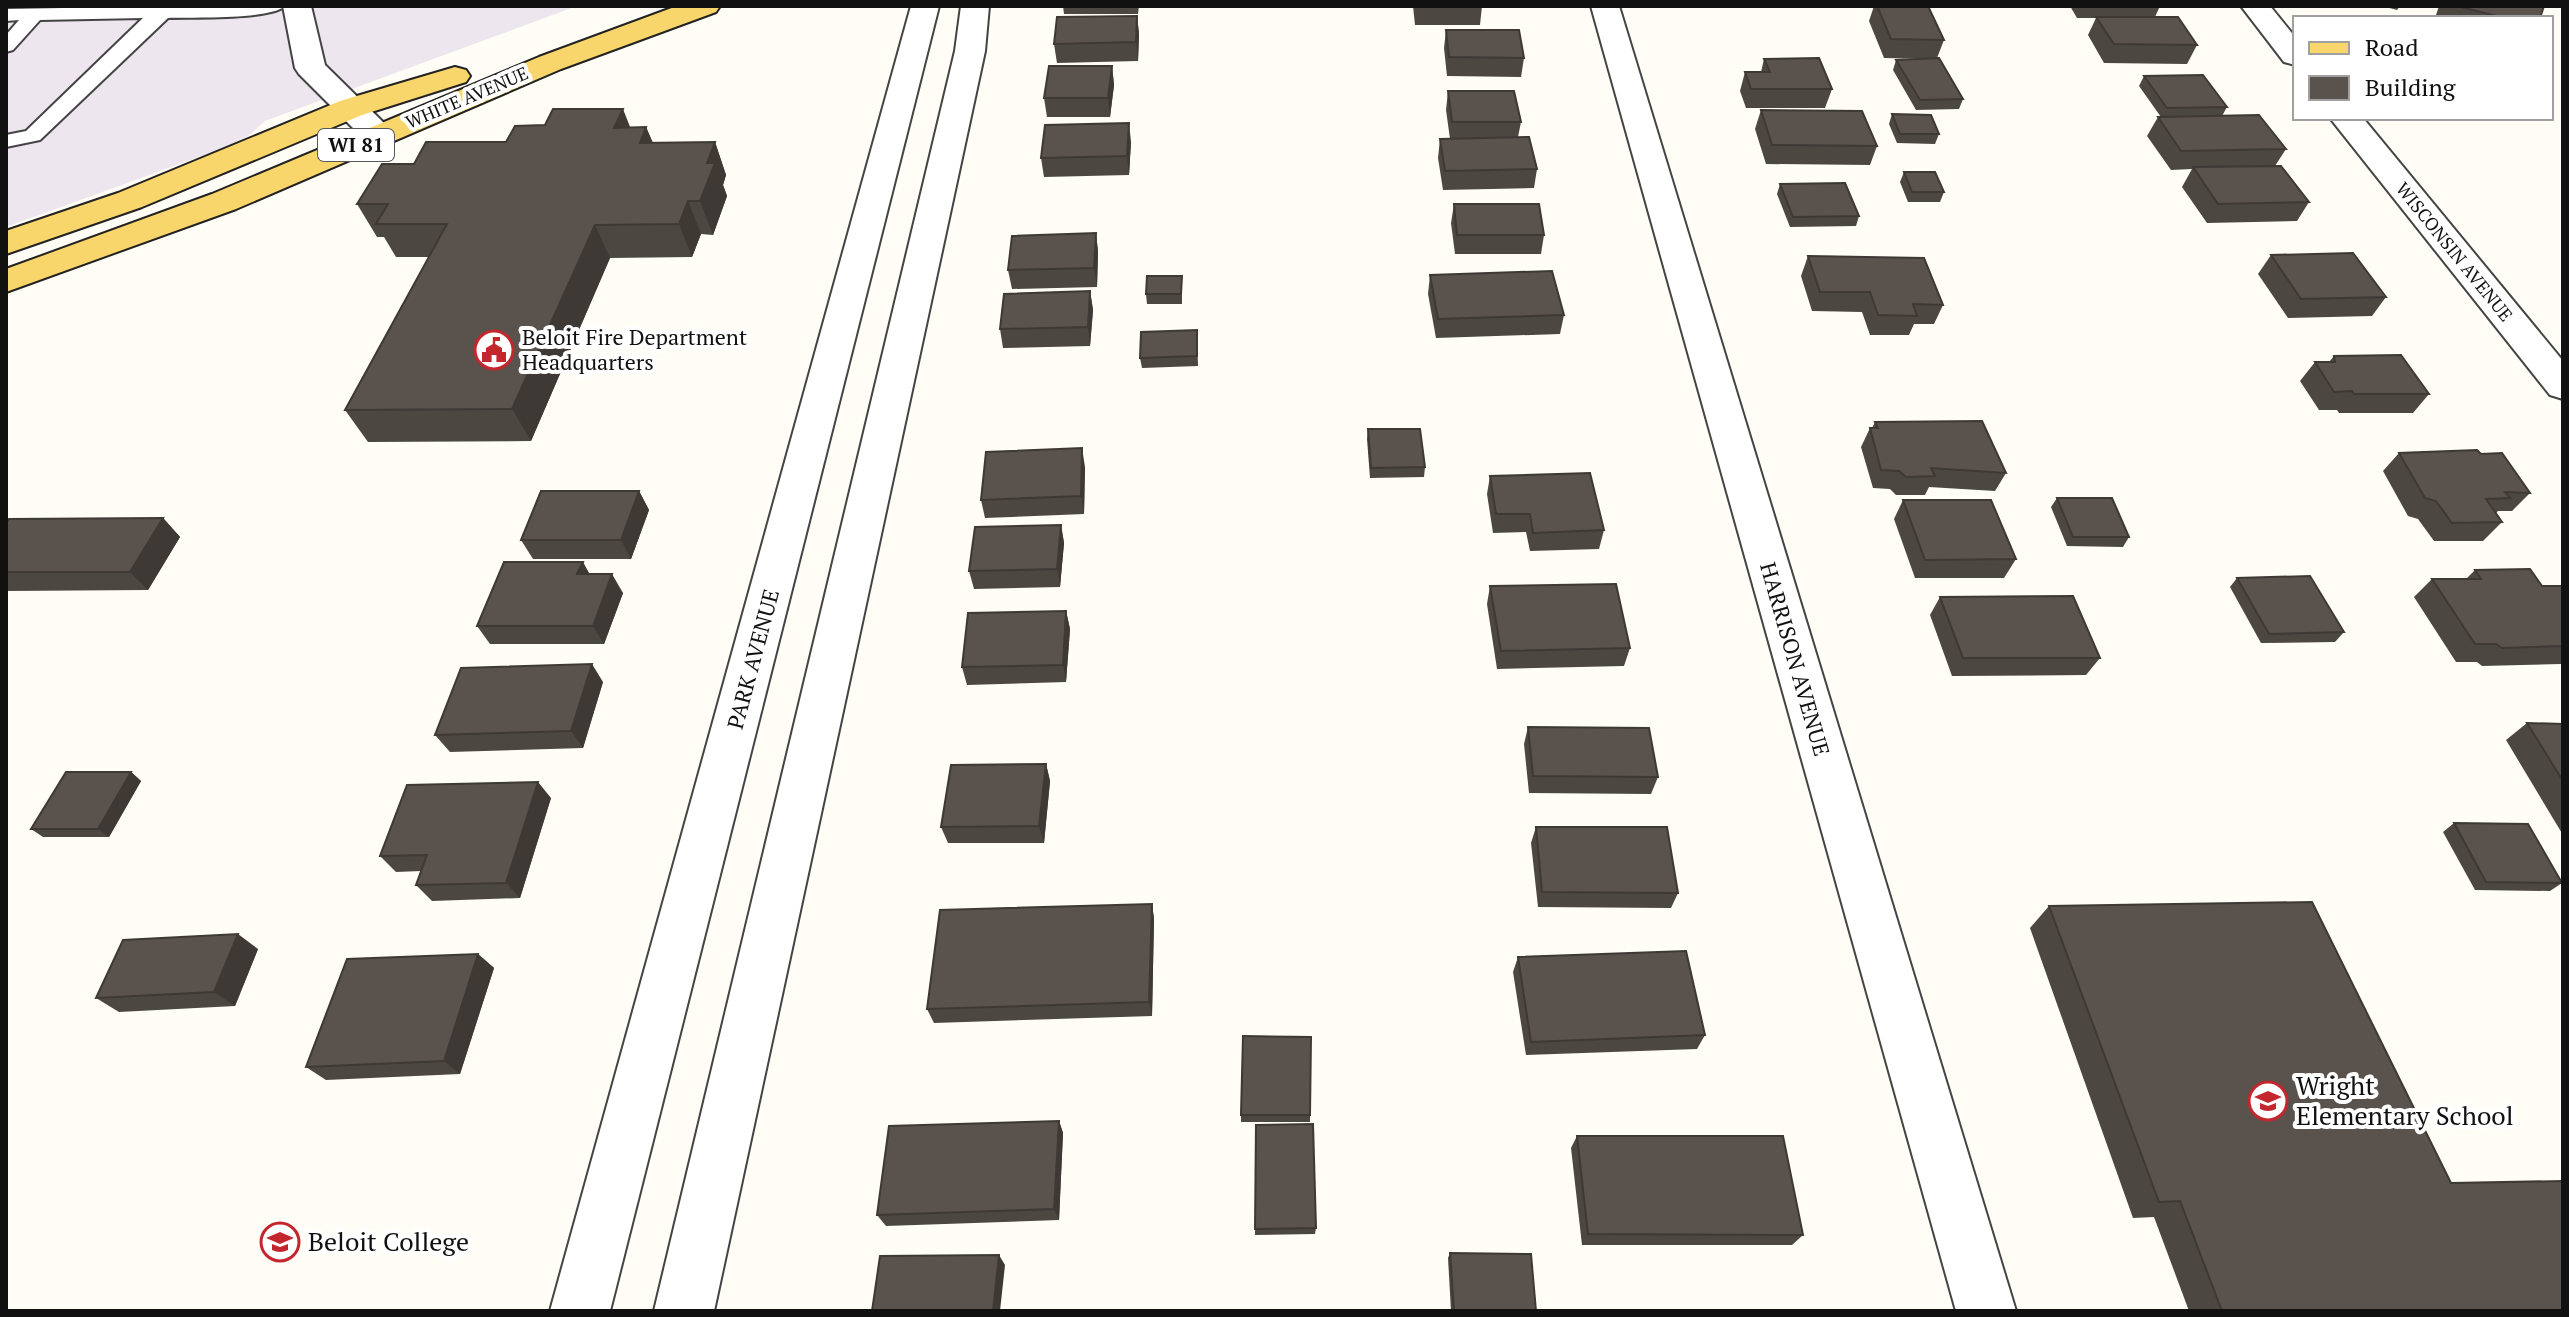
<svg xmlns="http://www.w3.org/2000/svg" width="2569" height="1317" viewBox="0 0 2569 1317" font-family="'PT Serif',serif">
  <rect width="100%" height="100%" fill="#fffdf5"/>
  <polygon fill="#eee6ef" points="6,6 577,6 265,121 250,135 229,146 6,227"/>
  <g fill="none" stroke-linecap="round" stroke-linejoin="round">
    <defs>
      <path id="service" d="M 176,6 L 285,6 C 270,20 191,17 168,18 L 40,140 L 6,147 L 6,135 L 26,131 L 143,18 L 40,20 L 13,50 L 6,52 L 6,35 L 19,20 L 6,21 L 6,9 Z"/>
      <g id="minor">
        <polygon points="283,6 311,6 325,65 389,128 394,135 389,142 378,145 367,142 299,74 295,68"/>
        <polygon points="1591,6 1619,6 2016,1311 1956,1311"/>
        <polygon points="2241,6 2270,6 2295,37 2295,65 2284,62"/>
        <polygon points="2330,118 2363,118 2563,361 2563,399 2550,395"/>
      </g>
      <g id="tertiary">
        <polygon points="911,6 939,6 610,1311 550,1311"/>
        <polygon points="961,6 989,6 985,51 714,1311 654,1311 955,51"/>
      </g>
      <g id="primary">
        <polygon points="677,6 720,6 716,12 561,69 236,209 6,292 6,269 212,194 539,57"/>
        <polygon points="455,67 466,70 470,76 466,82 362,115 142,207 6,254 6,231 118,193 340,101"/>
      </g>
    </defs>
    <use href="#service" stroke="#444" stroke-width="4"/>
    <use href="#minor" stroke="#444" stroke-width="4"/>
    <use href="#tertiary" stroke="#444" stroke-width="4"/>
    <use href="#primary" stroke="#222" stroke-width="4"/>
    <use href="#service" fill="#fff" fill-rule="evenodd"/>
    <use href="#minor" fill="#fff" fill-rule="evenodd"/>
    <use href="#tertiary" fill="#fff" fill-rule="evenodd"/>
    <use href="#primary" fill="#f9d66b" fill-rule="evenodd"/>
  </g>
  <g fill="#4d4742">
    <polygon points="1063,6 1139,6 1138,14 1064,14"/>
    <polygon points="1413,6 1482,6 1480,25 1415,25"/>
    <polygon points="1874,6 1928,6 1944,40 1937,58 1963,99 1959,109 1916,110 1893,70 1896,60 1930,59 1884,58 1869,21"/>
    <polygon points="2070,6 2160,6 2155,17 2197,45 2187,64 2104,63 2088,35 2096,18 2077,18"/>
    <polygon points="2382,6 2400,6 2397,10"/>
    <polygon points="2439,6 2544,6 2540,18 2435,18"/>
    <polygon points="1137,16 1139,34 1138,61 1057,63 1054,44"/>
    <polygon points="1446,30 1524,58 1521,77 1447,76 1444,48"/>
    <polygon points="1764,59 1832,89 1825,108 1746,108 1740,91 1745,72 1761,72"/>
    <polygon points="1112,66 1114,85 1110,117 1047,117 1044,98"/>
    <polygon points="2144,76 2227,107 2222,116 2286,149 2275,166 2309,202 2297,221 2207,223 2182,187 2192,169 2171,170 2147,136 2158,117 2161,117 2139,86"/>
    <polygon points="1448,91 1521,122 1518,137 1537,169 1534,188 1443,190 1438,158 1440,139 1450,139 1446,110"/>
    <polygon points="1761,110 1877,146 1870,165 1766,164 1755,129"/>
    <polygon points="1892,114 1939,134 1935,144 1897,143 1889,124"/>
    <polygon points="646,127 653,143 715,142 726,175 723,185 727,196 713,235 701,234 692,257 610,258 531,441 368,442 345,410 429,257 396,257 384,237 377,237 357,204 414,164 506,142 631,128"/>
    <polygon points="1131,142 1129,175 1044,177 1041,158"/>
    <polygon points="1904,172 1944,192 1940,202 1908,202 1900,182"/>
    <polygon points="1780,184 1859,216 1856,226 1790,227 1777,194"/>
    <polygon points="1454,204 1544,235 1541,254 1455,254 1451,223"/>
    <polygon points="1096,233 1098,252 1097,287 1012,289 1008,270"/>
    <polygon points="2271,255 2386,297 2372,316 2288,318 2258,274"/>
    <polygon points="1808,256 1943,305 1934,324 1914,324 1909,335 1870,335 1862,312 1812,311 1801,276"/>
    <polygon points="1430,275 1564,315 1560,334 1436,338 1428,294"/>
    <polygon points="1182,286 1182,304 1147,304 1146,294"/>
    <polygon points="1090,291 1093,310 1090,346 1003,348 1000,329"/>
    <polygon points="1197,330 1198,366 1142,368 1140,358"/>
    <polygon points="2334,356 2429,394 2413,413 2339,413 2337,410 2319,410 2300,381 2315,362 2329,362"/>
    <polygon points="1875,422 2006,473 1995,491 1929,487 1925,495 1896,495 1890,489 1873,488 1861,447 1870,428 1872,428"/>
    <polygon points="1368,429 1425,467 1424,477 1370,478 1367,439"/>
    <polygon points="2399,453 2530,493 2512,511 2498,511 2496,513 2502,522 2483,541 2434,541 2418,519 2408,516 2383,471"/>
    <polygon points="1085,467 1084,514 985,518 981,500"/>
    <polygon points="1490,476 1604,530 1599,549 1530,551 1526,532 1493,533 1487,494"/>
    <polygon points="639,491 649,510 631,559 533,559 521,540"/>
    <polygon points="2057,498 2129,537 2123,547 2067,546 2051,507"/>
    <polygon points="1903,500 2016,559 2004,578 1915,578 1894,519"/>
    <polygon points="163,518 180,537 148,590 6,591 6,523"/>
    <polygon points="1061,525 1064,543 1060,587 974,589 969,571"/>
    <polygon points="2475,570 2542,586 2563,586 2563,662 2561,664 2482,666 2477,662 2456,662 2414,597 2432,579 2466,579"/>
    <polygon points="590,574 623,593 604,644 490,644 477,626"/>
    <polygon points="2237,578 2344,632 2335,642 2261,643 2230,587"/>
    <polygon points="1490,586 1630,648 1624,666 1497,669 1487,604"/>
    <polygon points="1940,597 2100,658 2086,675 1952,676 1930,615"/>
    <polygon points="1066,611 1070,629 1066,682 967,685 962,667"/>
    <polygon points="603,682 583,748 450,752 435,735"/>
    <polygon points="2527,723 2563,724 2563,835 2506,740"/>
    <polygon points="1528,727 1658,777 1651,794 1529,793 1524,744"/>
    <polygon points="1046,764 1050,781 1044,843 948,843 941,827"/>
    <polygon points="131,772 141,781 109,837 43,837 31,829"/>
    <polygon points="551,798 520,898 432,901 416,885 421,871 396,872 380,856"/>
    <polygon points="2454,823 2562,883 2550,891 2475,890 2443,832"/>
    <polygon points="1536,827 1678,893 1671,908 1538,907 1531,843"/>
    <polygon points="1152,904 1154,919 1152,1016 934,1023 927,1009"/>
    <polygon points="2049,906 2451,1183 2563,1311 2189,1311 2154,1217 2133,1218 2030,928"/>
    <polygon points="258,949 235,1006 119,1012 96,998"/>
    <polygon points="478,954 494,968 460,1074 326,1080 306,1067"/>
    <polygon points="1518,957 1705,1035 1697,1049 1526,1055 1513,972"/>
    <polygon points="1311,1037 1310,1122 1241,1122 1241,1115"/>
    <polygon points="1059,1121 1063,1133 1059,1220 886,1226 877,1215"/>
    <polygon points="1256,1125 1316,1228 1315,1234 1255,1235"/>
    <polygon points="1577,1136 1803,1235 1792,1245 1582,1245 1571,1148"/>
    <polygon points="1450,1253 1536,1311 1451,1311 1448,1258"/>
  </g>
  <g fill="#3f3936">
    <polygon points="1137,16 1139,34 1138,61 1136,42"/>
    <polygon points="1112,66 1114,85 1110,117 1108,98"/>
    <polygon points="623,109 636,142 614,128"/>
    <polygon points="1129,123 1131,142 1129,175 1127,156"/>
    <polygon points="646,127 660,160 640,143"/>
    <polygon points="715,142 726,175 723,185 727,196 713,235 700,201 707,163"/>
    <polygon points="688,201 701,234 692,257 679,224"/>
    <polygon points="595,225 610,258 531,441 512,409"/>
    <polygon points="1096,233 1098,252 1097,287 1094,268"/>
    <polygon points="1090,291 1093,310 1090,346 1088,327"/>
    <polygon points="1082,448 1085,467 1084,514 1081,496"/>
    <polygon points="639,491 649,510 631,559 621,540"/>
    <polygon points="163,518 180,537 148,590 130,572"/>
    <polygon points="1061,525 1064,543 1060,587 1057,569"/>
    <polygon points="583,562 593,580 577,574"/>
    <polygon points="612,574 623,593 604,644 593,626"/>
    <polygon points="1066,611 1070,629 1066,682 1063,665"/>
    <polygon points="592,664 603,682 583,748 571,731"/>
    <polygon points="1046,764 1050,781 1044,843 1039,826"/>
    <polygon points="131,772 141,781 109,837 98,829"/>
    <polygon points="538,782 551,798 520,898 506,883"/>
    <polygon points="1152,904 1154,919 1152,1016 1149,1002"/>
    <polygon points="238,934 258,949 235,1006 214,992"/>
    <polygon points="478,954 494,968 460,1074 444,1061"/>
    <polygon points="1059,1121 1063,1133 1059,1220 1054,1209"/>
    <polygon points="999,1255 1005,1265 1000,1311 993,1311"/>
  </g>
  <g fill="#5a524d" stroke="#3f3936" stroke-width="2">
    <polygon points="1416,6 1482,6 1483,7 1416,7"/>
    <polygon points="1877,6 1928,6 1944,40 1891,39"/>
    <polygon points="2457,6 2544,6 2540,18 2504,18"/>
    <polygon points="1137,16 1136,42 1054,44 1057,17"/>
    <polygon points="2096,17 2178,17 2197,45 2114,44"/>
    <polygon points="1446,30 1519,30 1524,58 1449,57"/>
    <polygon points="1819,58 1832,89 1751,89 1745,72 1770,72 1764,59"/>
    <polygon points="1939,58 1963,99 1920,100 1896,60"/>
    <polygon points="1049,66 1112,66 1108,98 1044,98"/>
    <polygon points="2203,75 2227,107 2167,108 2144,76"/>
    <polygon points="1448,91 1514,91 1521,122 1452,122"/>
    <polygon points="553,109 623,109 614,128 646,127 640,143 715,142 707,163 715,163 700,201 688,201 679,224 595,225 512,409 345,410 447,224 376,224 388,204 357,204 382,164 414,164 426,142 506,142 515,126 545,125"/>
    <polygon points="1761,110 1862,111 1877,146 1772,145"/>
    <polygon points="1892,114 1931,115 1939,134 1900,134"/>
    <polygon points="2259,115 2286,149 2181,151 2158,117"/>
    <polygon points="1129,123 1127,156 1041,158 1045,125"/>
    <polygon points="1529,137 1537,169 1445,171 1440,139"/>
    <polygon points="2281,166 2309,202 2218,204 2193,167"/>
    <polygon points="1904,172 1935,172 1944,192 1912,192"/>
    <polygon points="1845,183 1859,216 1793,217 1780,184"/>
    <polygon points="1454,204 1539,204 1544,235 1457,235"/>
    <polygon points="1096,233 1094,268 1008,270 1012,236"/>
    <polygon points="2353,253 2386,297 2301,299 2271,255"/>
    <polygon points="1808,256 1924,258 1943,305 1913,304 1917,316 1878,315 1870,292 1820,292"/>
    <polygon points="1552,271 1564,315 1438,319 1430,275"/>
    <polygon points="1147,276 1182,276 1181,294 1146,294"/>
    <polygon points="1090,291 1088,327 1000,329 1004,294"/>
    <polygon points="1197,330 1197,356 1140,358 1141,332"/>
    <polygon points="2401,355 2429,394 2354,394 2352,391 2334,392 2315,362 2335,362 2334,356"/>
    <polygon points="1982,421 2006,473 1931,468 1935,476 1906,477 1899,471 1881,470 1870,428 1878,428 1875,422"/>
    <polygon points="1368,429 1420,429 1425,467 1371,468"/>
    <polygon points="1082,448 1081,496 981,500 986,452"/>
    <polygon points="2477,450 2481,454 2502,453 2530,493 2505,492 2510,498 2486,499 2502,522 2452,523 2436,501 2425,498 2399,453"/>
    <polygon points="1590,473 1604,530 1533,533 1530,514 1496,514 1490,476"/>
    <polygon points="541,491 639,491 621,540 521,540"/>
    <polygon points="2057,498 2112,498 2129,537 2073,537"/>
    <polygon points="1903,500 1991,500 2016,559 1925,560"/>
    <polygon points="163,518 130,572 6,572 6,523 9,519"/>
    <polygon points="1061,525 1057,569 969,571 975,527"/>
    <polygon points="504,562 583,562 577,574 612,574 593,626 477,626"/>
    <polygon points="2530,569 2542,586 2563,586 2563,646 2502,648 2496,644 2475,644 2432,579 2481,579 2475,570"/>
    <polygon points="2310,576 2344,632 2269,634 2237,578"/>
    <polygon points="1616,584 1630,648 1501,651 1490,586"/>
    <polygon points="2073,596 2100,658 1963,658 1940,597"/>
    <polygon points="1066,611 1063,665 962,667 968,613"/>
    <polygon points="592,664 571,731 435,735 461,668"/>
    <polygon points="2527,723 2563,724 2563,781"/>
    <polygon points="1528,727 1649,728 1658,777 1533,776"/>
    <polygon points="1046,764 1039,826 941,827 951,765"/>
    <polygon points="66,772 131,772 98,829 31,829"/>
    <polygon points="538,782 506,883 416,885 427,855 380,856 407,785"/>
    <polygon points="2454,823 2528,824 2562,883 2486,882"/>
    <polygon points="1536,827 1667,827 1678,893 1542,892"/>
    <polygon points="2312,902 2451,1183 2563,1181 2563,1311 2222,1311 2180,1201 2159,1202 2049,906"/>
    <polygon points="1152,904 1149,1002 927,1009 940,910"/>
    <polygon points="238,934 214,992 96,998 123,940"/>
    <polygon points="1686,951 1705,1035 1531,1042 1518,957"/>
    <polygon points="478,954 444,1061 306,1067 347,959"/>
    <polygon points="1243,1036 1311,1037 1310,1115 1241,1115"/>
    <polygon points="1059,1121 1054,1209 877,1215 889,1126"/>
    <polygon points="1313,1124 1316,1228 1255,1229 1256,1125"/>
    <polygon points="1577,1136 1783,1136 1803,1235 1588,1234"/>
    <polygon points="1450,1253 1531,1254 1536,1311 1454,1311"/>
    <polygon points="999,1255 993,1311 872,1311 880,1256"/>
  </g>
  <defs>
    <symbol id="civic-ring" viewBox="-11 -11 22 22"><circle r="9.5" fill="#fff" stroke="#c4262e" stroke-width="1.5"/><path d="M-.6-6.5H3V-4.5H.6V-3L4-1V1h2V6H-6V1h2V-1L-.6-3ZM-1.2 2.5V6h2.4V2.5Z" fill="#c4262e"/></symbol>
    <symbol id="school-ring" viewBox="-11 -11 22 22"><circle r="9.5" fill="#fff" stroke="#c4262e" stroke-width="1.5"/><path d="M0-5L7-2L0 1L-7-2ZM-4 1L0 2.5L4 1V4Q0 6-4 4Z" fill="#c4262e"/></symbol>
    <symbol id="university-ring" viewBox="-11 -11 22 22"><circle r="9.5" fill="#fff" stroke="#c4262e" stroke-width="1.5"/><path d="M0-5L7-2L0 1L-7-2ZM-4 1L0 2.5L4 1V4Q0 6-4 4Z" fill="#c4262e"/></symbol>
  </defs>
  <g fill-rule="evenodd">
    <use href="#civic-ring" x="472" y="328" width="44" height="44"/>
    <use href="#school-ring" x="2246" y="1079" width="44" height="44"/>
    <use href="#university-ring" x="258" y="1220" width="44" height="44"/>
  </g>
  <g text-anchor="middle" stroke-width="8" stroke-linejoin="round" paint-order="stroke">
    <g font-size="18" fill="#111" stroke="#fff">
      <text transform="translate(467 98) rotate(-23)" y="6">WHITE AVENUE</text>
      <text transform="translate(2454 252) rotate(51)" y="6">WISCONSIN AVENUE</text>
    </g>
    <rect fill="#fff" stroke="#585858" stroke-width="2" x="318" y="129" width="76" height="32" rx="6"/>
    <g font-size="20" font-weight="bold" fill="#111">
      <text x="356" y="152">WI 81</text>
    </g>
    <g font-size="22" fill="#111" stroke="#fff" text-anchor="start">
      <text x="522" y="345">Beloit Fire Department<tspan x="522" dy="25">Headquarters</tspan></text>
    </g>
    <g font-size="22" fill="#111" stroke="#fff">
      <text transform="translate(753 659) rotate(-75)" y="8">PARK AVENUE</text>
      <text transform="translate(1795 659) rotate(74)" y="8">HARRISON AVENUE</text>
    </g>
    <g font-size="26" fill="#111" stroke="#fff" text-anchor="start">
      <text x="2296" y="1095">Wright<tspan x="2296" dy="30">Elementary School</tspan></text>
      <text x="308" y="1251">Beloit College</text>
    </g>
  </g>
  <rect width="2569" height="1317" fill="none" stroke="#111111" stroke-width="16"/>
  <rect x="2293" y="16" width="260" height="104" fill="#ffffff" stroke="#a0a0a0" stroke-width="2"/>
  <rect x="2309" y="42" width="40" height="12" fill="#f9d66b" stroke="#a0a0a0" stroke-width="2"/>
  <text x="2365" y="56" font-size="24" fill="#111111">Road</text>
  <rect x="2309" y="76" width="40" height="24" fill="#5a524d" stroke="#a0a0a0" stroke-width="2"/>
  <text x="2365" y="96" font-size="24" fill="#111111">Building</text>
</svg>
